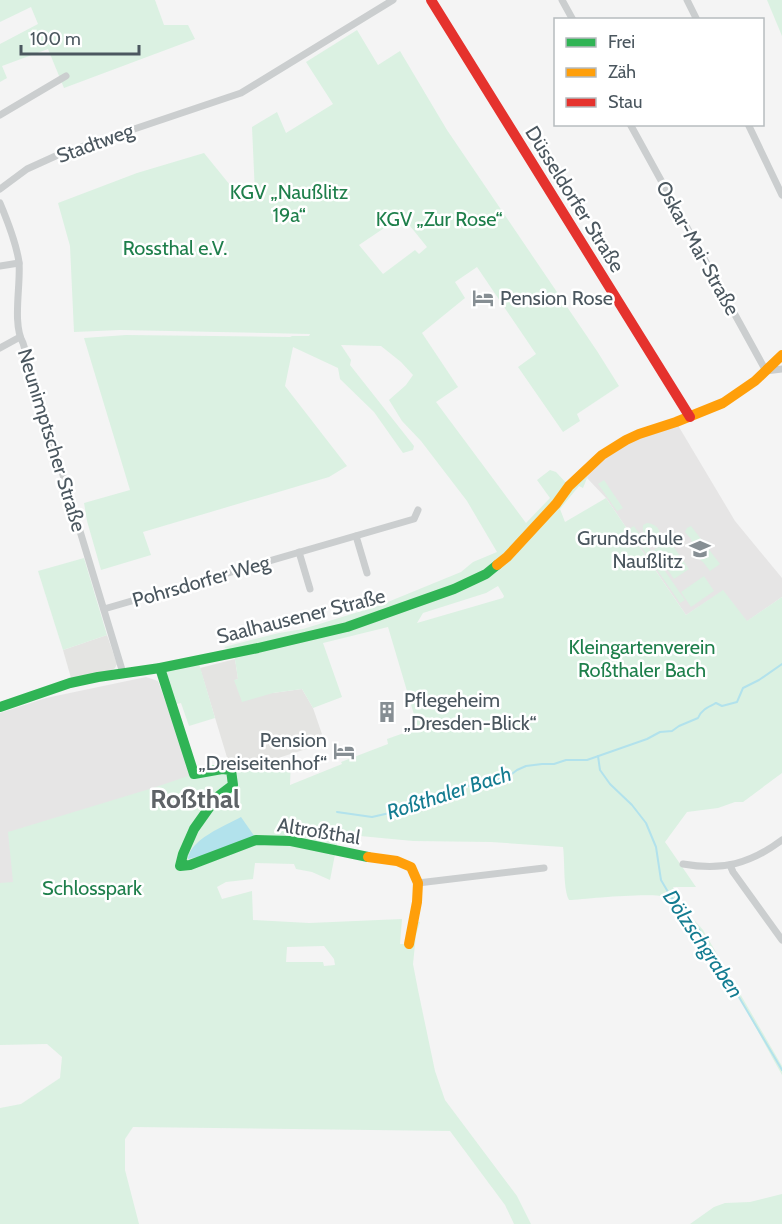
<svg xmlns="http://www.w3.org/2000/svg" width="782" height="1224" viewBox="0 0 782 1224" font-family="Cabin,sans-serif">
  <rect width="100%" height="100%" fill="#f4f4f4"/>
  <g fill="#e4e4e2">
    <polygon points="107,635 117,664 115,668 110,671 71,678 63,650"/>
    <polygon points="235,659 238,679 235,680 273,693 302,689 313,708 325,743 250,767 243,767 229,764 200,668"/>
  </g>
  <g fill="#e6e5e5">
    <polygon points="676,422 735,521 782,578 782,597 746,622 723,591 686,615 606,498 587,478 588,467 602,455"/>
    <polygon points="146,677 158,681 195,783 133,883 0,883 0,713 46,698"/>
  </g>
  <g fill="#dbf1e2" fill-rule="evenodd">
    <polygon points="0,0 155,0 164,25 188,25 195,39 64,88 48,49 2,66 7,78 0,82 0,44 38,24 31,7 0,22"/>
    <polygon points="767,0 782,0 782,36"/>
    <path d="M 357,30 L 378,65 L 400,51 L 447,130 L 597,351 L 619,386 L 577,414 L 580,421 L 563,432 L 518,367 L 536,354 L 477,267 L 455,282 L 465,298 L 422,333 L 458,387 L 436,402 L 526,523 L 550,498 L 537,480 L 550,470 L 556,472 L 569,486 L 588,467 L 587,478 L 583,488 L 579,486 L 560,509 L 565,522 L 606,498 L 686,615 L 723,590 L 747,621 L 782,597 L 782,773 L 743,802 L 735,802 L 718,808 L 687,812 L 665,842 L 696,887 L 673,887 L 682,906 L 703,930 L 782,1066 L 782,1075 C 753,1024 727,969 690,922 C 685,916 676,903 669,898 C 657,891 586,899 569,900 C 563,889 565,861 563,847 L 491,842 L 413,841 L 339,834 L 330,880 L 312,872 L 296,869 L 294,864 L 255,863 L 253,879 L 226,882 L 217,887 L 222,899 L 252,891 L 253,920 L 309,923 L 402,919 L 400,944 L 409,944 L 414,921 L 420,922 L 416,935 L 413,964 L 418,990 L 435,1071 L 445,1100 L 517,1196 L 531,1224 L 514,1224 L 505,1205 L 450,1131 L 133,1127 L 125,1139 L 125,1170 L 139,1224 L 0,1224 L 0,1108 L 21,1104 L 60,1078 L 62,1057 L 47,1044 L 0,1045 L 0,883 L 13,882 L 8,832 L 156,787 L 194,774 L 222,769 L 251,770 L 291,758 L 290,785 L 342,764 L 341,762 L 388,744 L 387,739 L 418,728 L 388,627 L 323,643 L 342,697 L 313,708 L 302,689 L 273,693 L 242,702 L 234,680 L 238,679 L 234,653 L 224,647 L 279,633 L 303,629 L 378,606 L 461,572 L 473,562 L 497,552 L 467,501 L 421,441 L 402,421 L 389,400 L 406,385 L 413,375 L 401,362 L 381,346 L 341,345 L 351,360 L 350,365 L 414,446 L 413,450 L 403,453 L 374,412 L 340,379 L 338,368 L 293,347 L 285,386 L 347,466 L 329,477 L 143,532 L 151,555 L 101,570 L 87,521 L 84,503 L 130,490 L 84,338 L 126,335 L 290,337 L 292,336 L 309,336 L 310,334 L 120,330 L 74,332 L 70,246 L 58,203 L 137,173 L 204,153 L 243,201 L 255,194 L 252,127 L 277,112 L 286,133 L 333,104 L 306,62 ZM 402,216 L 427,247 L 419,254 L 415,250 L 383,274 L 359,245 ZM 498,586 L 504,596 L 503,598 L 417,623 L 423,613 L 486,593 ZM 324,946 L 334,959 L 335,965 L 324,966 L 323,962 L 286,962 L 287,947 Z"/>
    <polygon points="604,480 623,508 617,511 598,484"/>
    <path d="M 647,523 C 656,524 663,530 657,539 L 650,539 C 645,535 642,532 643,525 Z"/>
    <polygon points="634,526 685,600 680,603 629,529"/>
    <polygon points="691,526 720,564 710,571 703,562 696,557 691,539 685,532 687,528"/>
    <polygon points="667,541 671,547 673,546 689,569 674,579 654,550"/>
    <polygon points="84,558 107,635 63,650 38,571"/>
    <polygon points="704,576 714,591 691,607 681,592"/>
    <polygon points="198,660 215,718 189,726 181,703 172,705 160,668"/>
    <polygon points="782,1194 782,1224 690,1224 714,1207 725,1203 750,1202"/>
  </g>
  <path fill="#b2e2ec" d="M 241,817 L 255,837 L 219,852 L 188,859 C 190,839 225,826 241,817 Z"/>
  <g fill="none" stroke-linecap="round" stroke-linejoin="round">
    <g stroke="#b2e2ec" stroke-width="2">
      <polyline points="598,756 600,770 610,784 632,805 646,823 656,847 661,880 671,897 700,931 782,1070"/>
      <path d="M 337,812 L 372,817 L 394,812 L 406,811 L 418,806 L 426,804 L 434,797 L 441,795 L 449,790 L 508,777 L 517,770 L 526,766 L 542,764 L 554,764 L 566,760 L 587,760 L 647,739 L 660,732 L 672,731 L 679,726 L 698,718 C 701,710 708,707 716,703 L 722,706 L 737,702 L 743,688 L 759,680 L 782,664"/>
    </g>
    <g stroke="#cbcecf" stroke-width="7">
      <polyline points="562,0 573,20"/>
      <polyline points="687,0 697,20"/>
      <polyline points="0,115 66,76"/>
      <polyline points="630,124 766,371 782,369"/>
      <polyline points="748,124 782,195"/>
      <polyline points="0,189 27,169 60,154 241,93 393,0"/>
      <path d="M 0,203 C 8,222 16,242 19,262 C 21,285 12,323 23,343 L 123,673"/>
      <polyline points="0,266 19,263"/>
      <polyline points="0,348 20,337"/>
      <polyline points="356,536 367,573"/>
      <polyline points="299,552 310,589"/>
      <polyline points="104,609 414,519 418,510"/>
      <path d="M 683,864 C 722,871 750,864 782,840"/>
      <polyline points="730,865 733,872 782,940"/>
      <polyline points="418,883 544,868"/>
    </g>
    <g stroke="#30b455" stroke-width="10">
      <polyline points="160,668 194,774 222,769 231,770 233,785 216,798 194,829 183,854 180,866 190,865 256,840 291,841 368,857"/>
      <polyline points="0,707 70,683 98,677 160,668 258,648 347,627 454,589 486,574 497,565"/>
    </g>
    <g stroke="#ff9f0a" stroke-width="10">
      <polyline points="497,565 507,557 556,504 569,486 602,455 626,440 639,434 676,422 723,403 755,381 782,355"/>
      <polyline points="368,857 397,861 411,867 418,883 417,902 409,944"/>
    </g>
    <polyline stroke="#e5322d" stroke-width="10" points="431,0 690,417"/>
  </g>
  <defs>
    <symbol id="hotel-bare" viewBox="-9 -9 18 18"><path d="M-6-4.5h1.5V1H6V5H4.5V3h-9V5H-6ZM-4 0a1.8 1.8 0 1 1 3.6 0ZM.5 0V-2.5h3Q6-2.5 6 0Z" fill="#868e93" stroke="#fff" stroke-width="2.5" paint-order="stroke"/></symbol>
    <symbol id="school-bare" viewBox="-9 -9 18 18"><path d="M0-5L7-2L0 1L-7-2ZM-4 1L0 2.5L4 1V4Q0 6-4 4Z" fill="#868e93" stroke="#fff" stroke-width="2.5" paint-order="stroke"/></symbol>
    <symbol id="building-bare" viewBox="-9 -9 18 18"><path d="M-4-6H4V6H1V3H-1V6H-4ZM-2.5-4.3h1.7v1.8h-1.7ZM.8-4.3h1.7v1.8H.8ZM-2.5-1h1.7V.8h-1.7ZM.8-1h1.7V.8H.8Z" fill="#868e93" stroke="#fff" stroke-width="2.5" paint-order="stroke"/></symbol>
  </defs>
  <g fill-rule="evenodd">
    <use href="#hotel-bare" x="468" y="283" width="30" height="30"/>
    <use href="#school-bare" x="685" y="534" width="30" height="30"/>
    <use href="#building-bare" x="372" y="697" width="30" height="30"/>
    <use href="#hotel-bare" x="329" y="736" width="30" height="30"/>
  </g>
  <g text-anchor="middle" stroke-width="5" stroke-linejoin="round" paint-order="stroke">
    <g font-size="20" fill="#4b575f" stroke="#fff">
      <text transform="translate(95 143) rotate(-20)" y="7">Stadtweg</text>
      <text transform="translate(575 199) rotate(58)" y="7">Düsseldorfer Straße</text>
      <text transform="translate(698 248) rotate(61)" y="7">Oskar-Mai-Straße</text>
      <text transform="translate(52 440) rotate(73)" y="7">Neunimptscher Straße</text>
      <text transform="translate(201 581) rotate(-16)" y="7">Pohrsdorfer Weg</text>
      <text transform="translate(301 616) rotate(-14)" y="7">Saalhausener Straße</text>
      <text transform="translate(319 831) rotate(9)" y="7">Altroßthal</text>
    </g>
    <g font-size="20" fill="#1e7f4b" stroke="#fff">
      <text x="289" y="199">KGV „Naußlitz<tspan x="289" dy="23">19a“</tspan></text>
      <text x="439" y="226">KGV „Zur Rose“</text>
      <text x="175" y="255">Rossthal e.V.</text>
      <text x="642" y="654">Kleingartenverein<tspan x="642" dy="23">Roßthaler Bach</tspan></text>
      <text x="92" y="895">Schlosspark</text>
    </g>
    <g font-size="20" fill="#4b575f" stroke="#fff" text-anchor="start">
      <text x="500" y="305">Pension Rose</text>
      <text x="683" y="545" text-anchor="end">Grundschule<tspan x="683" dy="23">Naußlitz</tspan></text>
      <text x="404" y="707">Pflegeheim<tspan x="404" dy="23">„Dresden-Blick“</tspan></text>
      <text x="327" y="747" text-anchor="end">Pension<tspan x="327" dy="23">„Dreiseitenhof“</tspan></text>
    </g>
    <g font-size="21" font-style="italic" fill="#147c91" stroke="#fff">
      <text transform="translate(449 793) rotate(-18)" y="7">Roßthaler Bach</text>
      <text transform="translate(703 944) rotate(56)" y="7">Dölzschgraben</text>
    </g>
    <g font-size="26" font-weight="bold" fill="#5f6367" stroke="#fff">
      <text x="195" y="808">Roßthal</text>
    </g>
  </g>
  <rect x="554" y="18" width="210" height="108" fill="#ffffff" stroke="#b7bcbf" stroke-width="1.5"/>
  <rect x="566" y="38" width="30" height="9" fill="#30b455" stroke="#b7bcbf" stroke-width="1.5"/>
  <text x="608" y="48" font-size="18" fill="#4b575f">Frei</text>
  <rect x="566" y="68" width="30" height="9" fill="#ff9f0a" stroke="#b7bcbf" stroke-width="1.5"/>
  <text x="608" y="78" font-size="18" fill="#4b575f">Zäh</text>
  <rect x="566" y="98" width="30" height="9" fill="#e5322d" stroke="#b7bcbf" stroke-width="1.5"/>
  <text x="608" y="108" font-size="18" fill="#4b575f">Stau</text>
  <path d="M21 45v9h118v-9" fill="none" stroke="#4b575f" stroke-width="3"/>
  <text x="30" y="45" font-size="18" fill="#4b575f" stroke="#ffffff" stroke-width="4.5" paint-order="stroke">100 m</text>
</svg>
